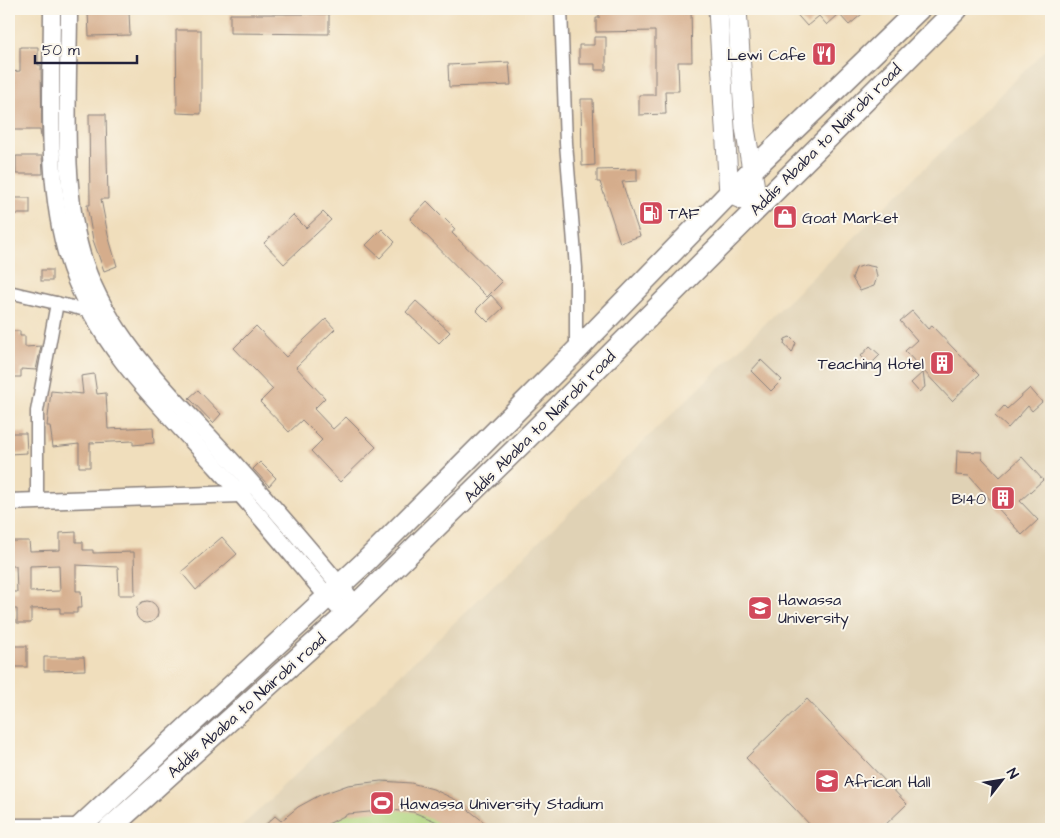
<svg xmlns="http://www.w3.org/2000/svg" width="1060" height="838" viewBox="0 0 1060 838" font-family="'Architects Daughter',sans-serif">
  <rect width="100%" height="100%" fill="#fbf7ec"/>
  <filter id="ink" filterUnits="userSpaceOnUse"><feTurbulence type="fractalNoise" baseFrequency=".02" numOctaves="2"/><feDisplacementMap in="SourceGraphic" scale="10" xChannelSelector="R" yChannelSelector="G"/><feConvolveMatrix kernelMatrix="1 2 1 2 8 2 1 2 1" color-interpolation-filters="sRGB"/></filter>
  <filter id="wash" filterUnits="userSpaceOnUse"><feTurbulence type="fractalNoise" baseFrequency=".0096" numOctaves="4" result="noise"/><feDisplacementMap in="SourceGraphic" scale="20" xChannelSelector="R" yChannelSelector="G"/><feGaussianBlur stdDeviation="1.12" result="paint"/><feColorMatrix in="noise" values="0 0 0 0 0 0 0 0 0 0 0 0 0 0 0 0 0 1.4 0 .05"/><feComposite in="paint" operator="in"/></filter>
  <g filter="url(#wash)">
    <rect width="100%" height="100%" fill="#f0debc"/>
    <polygon fill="#e0d2b5" points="1051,45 1051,829 239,829 700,387"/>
    <path fill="#add37c" stroke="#687a5c" d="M 381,781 C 427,784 458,795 490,829 L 261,829 L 275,816 L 281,821 C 313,794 341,786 381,781 Z"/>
    <g id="blocks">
      <g fill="#d5ad8c" fill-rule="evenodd">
        <polygon points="599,9 691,9 692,62 678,62 679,91 665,91 666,114 639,115 639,95 655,95 655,31 596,32 596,18 599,18"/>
        <polygon points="792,9 868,9 849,25 839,14 827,25 819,16 807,26"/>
        <polygon points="88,11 129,11 130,35 89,36"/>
        <polygon points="230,14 329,14 329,34 230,33"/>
        <polygon points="176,30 201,30 201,114 177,113"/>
        <polygon points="594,37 606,37 606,70 595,70 595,64 579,64 579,45 594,45"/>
        <polygon points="20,47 38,47 38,65 41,65 42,144 40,130 10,130 9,72 20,71"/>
        <polygon points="509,62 511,85 449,87 448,65"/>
        <polygon points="581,99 593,99 595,165 582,166"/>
        <polygon points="89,114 106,114 108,199 101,199 108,235 117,266 104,271 93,240 87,205 90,205"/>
        <polygon points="16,156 42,156 43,174 16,174"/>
        <polygon points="637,169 637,181 622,182 640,236 620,243 600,182 597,182 597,170"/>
        <rect x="9" y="198" width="21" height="16"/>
        <polygon points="427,201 455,229 452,233 502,282 487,297 410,219"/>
        <polygon points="323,212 331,220 284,264 264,243 293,215 306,228"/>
        <polygon points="382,229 395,242 380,258 366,245"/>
        <polygon points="865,265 875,267 877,277 874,286 860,291 852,278 856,268"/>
        <rect x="41" y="270" width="11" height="11"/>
        <polygon points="491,295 503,308 488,322 476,310"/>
        <polygon points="416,301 450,332 439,343 406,312"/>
        <polygon points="912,311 928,329 932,326 979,375 952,401 905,351 917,340 900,321"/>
        <polygon points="326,319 335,329 296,367 325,398 314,409 333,429 346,417 376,447 340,482 311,451 322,440 302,420 289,432 260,402 273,389 234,348 256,326 286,357"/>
        <polygon points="9,331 20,331 20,336 25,336 25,347 41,346 36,370 21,369 21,377 9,377"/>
        <polygon points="790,337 796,343 792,353 784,344 785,339"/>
        <polygon points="870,346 880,355 870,365 861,356"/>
        <polygon points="761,360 782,380 771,391 751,371"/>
        <polygon points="923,372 925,387 919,392 911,383"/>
        <polygon points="94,374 97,394 106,393 108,429 153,427 154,443 133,445 133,441 90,443 90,467 79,467 79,444 53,447 50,426 47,426 51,391 83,394 81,376"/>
        <polygon points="1030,388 1042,402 1032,411 1028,406 1008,428 995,416 1004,406 1007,409"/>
        <polygon points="198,390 221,414 213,423 189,398"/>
        <polygon points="9,433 26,433 27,453 9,454"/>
        <polygon points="957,451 982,452 982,458 1000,477 1022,457 1043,480 1020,501 1038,520 1022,535 969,476 956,475"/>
        <polygon points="260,462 276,478 269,486 253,469"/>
        <path d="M 76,532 L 76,542 L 83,542 L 83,550 L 93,550 L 93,553 L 134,552 L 135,595 L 119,595 L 118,567 L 76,565 L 76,591 L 81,591 L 82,608 L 77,608 L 77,613 L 60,613 L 60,608 L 31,609 L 31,623 L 17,623 L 17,609 L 9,609 L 9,592 L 17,592 L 16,566 L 10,566 L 9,541 L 29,541 L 30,551 L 60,550 L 60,533 ZM 59,565 L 60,591 L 30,592 L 30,566 Z"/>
        <polygon points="222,537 237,554 196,590 181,572"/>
        <circle cx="147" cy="612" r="11"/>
        <rect x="9" y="646" width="18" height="21"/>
        <polygon points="44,657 84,657 85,670 44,671"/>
        <polygon points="807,699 907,804 881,829 814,829 746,758"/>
        <polygon points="381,781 411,783 433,789 456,800 493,829 447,829 435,821 413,812 390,810 348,814 318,829 261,829 275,816 281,821 298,807 320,795 348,785"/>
      </g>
    </g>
  </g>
  <g filter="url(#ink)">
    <use href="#blocks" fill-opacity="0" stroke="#89807c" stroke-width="1"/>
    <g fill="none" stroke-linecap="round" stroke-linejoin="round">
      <defs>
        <g id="minor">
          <polyline points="561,9 566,143 576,268 576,351"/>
          <polyline points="9,292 90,311 96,308"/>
          <polyline points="37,502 37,411 57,303"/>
          <polyline points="9,825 83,825"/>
        </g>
        <g id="tertiary">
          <path d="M 52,9 C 52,90 44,191 71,268 C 101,352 162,407 220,471 C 257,512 292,555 328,597 L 346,615"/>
          <path d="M 69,9 C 69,85 60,192 85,264 C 114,348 183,405 240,470 C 280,514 318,559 356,605"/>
          <polyline points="9,502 239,494 244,489"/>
        </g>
        <g id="secondary">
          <polyline points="718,9 729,194 758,206"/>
          <polyline points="737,9 745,128 758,206"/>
        </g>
        <g id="trunk">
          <polyline points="78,829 366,561 576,351 751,171 919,9"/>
          <polyline points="109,829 346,615 524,441 957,9"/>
        </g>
      </defs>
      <use href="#minor" stroke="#89807c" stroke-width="15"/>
      <use href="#tertiary" stroke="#89807c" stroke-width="19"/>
      <use href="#secondary" stroke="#89807c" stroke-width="21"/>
      <use href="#trunk" stroke="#89807c" stroke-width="24"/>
      <use href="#minor" stroke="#fff" stroke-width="12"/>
      <use href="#tertiary" stroke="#fff" stroke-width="16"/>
      <use href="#secondary" stroke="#fff" stroke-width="19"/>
      <use href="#trunk" stroke="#fff" stroke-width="21"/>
    </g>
  </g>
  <defs>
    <symbol id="restaurant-square" viewBox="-11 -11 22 22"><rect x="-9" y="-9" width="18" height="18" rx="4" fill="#d1495b" stroke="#fbf7ec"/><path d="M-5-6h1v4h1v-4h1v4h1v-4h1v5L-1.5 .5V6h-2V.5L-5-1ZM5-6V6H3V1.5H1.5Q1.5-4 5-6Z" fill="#fff"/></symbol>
    <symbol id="fuel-square" viewBox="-11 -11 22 22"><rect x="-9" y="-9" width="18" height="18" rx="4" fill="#d1495b" stroke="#fbf7ec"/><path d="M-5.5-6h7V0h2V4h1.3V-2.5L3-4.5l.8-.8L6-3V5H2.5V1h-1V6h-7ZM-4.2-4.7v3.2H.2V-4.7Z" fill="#fff"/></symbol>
    <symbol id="shop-square" viewBox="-11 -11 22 22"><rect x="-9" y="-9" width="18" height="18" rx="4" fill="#d1495b" stroke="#fbf7ec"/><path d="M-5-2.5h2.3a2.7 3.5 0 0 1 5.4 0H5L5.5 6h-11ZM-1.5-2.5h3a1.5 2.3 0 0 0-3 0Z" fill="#fff"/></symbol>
    <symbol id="building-square" viewBox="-11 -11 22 22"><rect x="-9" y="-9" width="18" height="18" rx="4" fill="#d1495b" stroke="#fbf7ec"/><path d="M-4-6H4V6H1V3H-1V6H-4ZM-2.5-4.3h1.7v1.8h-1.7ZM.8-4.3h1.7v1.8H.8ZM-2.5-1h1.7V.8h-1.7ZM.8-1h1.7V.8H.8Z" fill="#fff"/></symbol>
    <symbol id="university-square" viewBox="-11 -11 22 22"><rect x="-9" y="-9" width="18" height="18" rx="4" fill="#d1495b" stroke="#fbf7ec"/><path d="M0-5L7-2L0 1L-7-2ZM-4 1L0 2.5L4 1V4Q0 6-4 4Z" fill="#fff"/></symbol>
    <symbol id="stadium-square" viewBox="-11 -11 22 22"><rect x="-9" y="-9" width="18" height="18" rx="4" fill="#d1495b" stroke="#fbf7ec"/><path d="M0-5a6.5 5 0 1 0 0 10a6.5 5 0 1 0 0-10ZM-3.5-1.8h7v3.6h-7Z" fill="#fff"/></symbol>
  </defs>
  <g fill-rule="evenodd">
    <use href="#restaurant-square" x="810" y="40" width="28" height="28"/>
    <use href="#fuel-square" x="637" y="199" width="28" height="28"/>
    <use href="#shop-square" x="771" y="203" width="28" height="28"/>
    <use href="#building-square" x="928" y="349" width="28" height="28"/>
    <use href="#building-square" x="989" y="484" width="28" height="28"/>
    <use href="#university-square" x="746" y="594" width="28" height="28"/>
    <use href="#university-square" x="813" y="767" width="28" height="28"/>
    <use href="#stadium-square" x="368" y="789" width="28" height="28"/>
  </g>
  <g text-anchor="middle" stroke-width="4" stroke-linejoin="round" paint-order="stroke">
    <g font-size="16" fill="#22223b" stroke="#fbf7ec" text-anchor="start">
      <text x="806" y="60" text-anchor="end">Lewi Cafe</text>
      <text x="668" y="219">TAF</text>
      <text x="802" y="223">Goat Market</text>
      <text x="924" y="369" text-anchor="end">Teaching Hotel</text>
      <text x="986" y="504" text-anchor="end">B140</text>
      <text x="778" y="605">Hawassa<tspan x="778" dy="18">University</tspan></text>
      <text x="844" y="787">African Hall</text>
      <text x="400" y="809">Hawassa University Stadium</text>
    </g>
    <g font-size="16" fill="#22223b" stroke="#fbf7ec">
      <text transform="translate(825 139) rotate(-45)" y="6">Addis Ababa to Nairobi road</text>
      <text transform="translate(539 426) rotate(-45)" y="6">Addis Ababa to Nairobi road</text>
      <text transform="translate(246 705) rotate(-42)" y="6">Addis Ababa to Nairobi road</text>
    </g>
  </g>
  <rect width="1060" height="838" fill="none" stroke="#fbf7ec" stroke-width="30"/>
  <g transform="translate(1002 780) rotate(59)" stroke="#fbf7ec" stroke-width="4" paint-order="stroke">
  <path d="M0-4L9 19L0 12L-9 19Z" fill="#22223b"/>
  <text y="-8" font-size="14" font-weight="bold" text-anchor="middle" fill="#22223b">N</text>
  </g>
  <path d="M35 55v8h102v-8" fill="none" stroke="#22223b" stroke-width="2.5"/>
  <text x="42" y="55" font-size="15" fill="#22223b" stroke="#fbf7ec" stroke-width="4" paint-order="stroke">50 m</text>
</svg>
